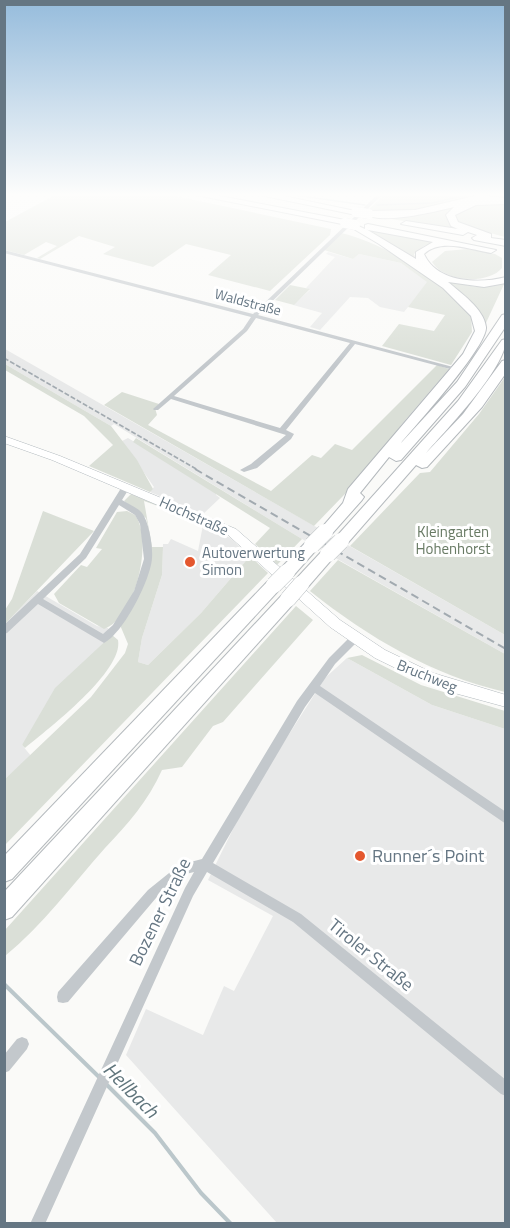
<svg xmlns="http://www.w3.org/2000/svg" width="510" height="1228" viewBox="0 0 510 1228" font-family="'Titillium Web',sans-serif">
  <rect width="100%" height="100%" fill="#fafaf8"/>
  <g fill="#e8e9e9">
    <polygon points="328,252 353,259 359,254 401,263 428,282 404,312 380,307 368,298 350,297 320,330 310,327 322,313 293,305 310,290 306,288 335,257 326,254"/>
    <polygon points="5,349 505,635 505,654 302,539 114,424 111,426 5,364"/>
    <polygon points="128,438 216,492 216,495 220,498 203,514 150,492 154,487 122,441"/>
    <polygon points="203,525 229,537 250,556 201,613 148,665 138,662 142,638 162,575 163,544 168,544 171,539 198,551"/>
    <polygon points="37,591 97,626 108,628 112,635 22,745 31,756 5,779 5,624"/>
    <polygon points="347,658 432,705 505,729 505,1223 277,1223 126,1055 146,1009 203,1035 224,986 234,991 273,916 208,880 239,817 277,753 325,678"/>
  </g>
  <g fill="#dadfd7">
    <polygon points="50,195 171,195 331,229 330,235 270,291 208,275 231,255 186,244 153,267 103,254 115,247 79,236 40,259 37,258 57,246 46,242 24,255 5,250 5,222 53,196"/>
    <polygon points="384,195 481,195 427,210 367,211"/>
    <polygon points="494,195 505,195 505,200 461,205 447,212 447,219 452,229 373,216 419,215"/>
    <polygon points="505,202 505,237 457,224 453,214 471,205"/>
    <path d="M 365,228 L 440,242 L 424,246 L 414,254 L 416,260 C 443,277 472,296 505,282 L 485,325 L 481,315 L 387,242 Z"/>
    <path d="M 341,233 C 389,244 437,280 471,314 L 472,332 L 451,365 L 382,346 L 399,324 L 434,331 L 445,315 L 408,307 L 427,282 L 401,263 L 359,254 L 353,259 L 324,250 Z"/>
    <path d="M 468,249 L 495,254 L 502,258 L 502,268 C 488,285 444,282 432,262 L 445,251 Z"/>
    <polygon points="290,285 310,289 294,305 275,300"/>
    <polygon points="5,364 111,426 137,460 153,489 150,492 89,466 113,445 84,416 5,370"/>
    <polygon points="437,365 449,369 402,424 371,467 314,526 104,405 122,392 159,404 155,408 157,415 148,425 271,491 312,455 321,458 335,444 352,450"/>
    <polygon points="505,377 505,635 350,546 420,473 430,472 479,414"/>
    <polygon points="136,438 302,539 277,565 255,544 270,528 133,442"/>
    <path d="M 131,494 L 172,511 L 144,501 L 152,547 L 163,547 L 162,575 L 142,638 L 138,662 L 148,665 L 201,613 L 250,556 L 268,573 L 5,845 L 5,779 L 91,697 L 125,653 L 128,644 L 120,625 C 143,593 157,558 146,518 L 124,501 Z"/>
    <polygon points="43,511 94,531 5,624 5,610 12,599"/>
    <path d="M 127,511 L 135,515 C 154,541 135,619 104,629 L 59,603 L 54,594 L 81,565 L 87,567 L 102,549 L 96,548 L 117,512 Z"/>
    <path d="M 338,560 L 505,654 L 505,692 C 432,675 369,638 310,591 Z"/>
    <path d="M 296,606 L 313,620 L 223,722 L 213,726 L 182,767 L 162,770 C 148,801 128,824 105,848 C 72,885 43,925 5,956 L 5,930 Z"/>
    <path d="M 112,635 L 118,640 C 124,671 48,729 25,748 L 22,745 L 55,688 Z"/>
    <polygon points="362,655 421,685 505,711 505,729 432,705 347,658"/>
  </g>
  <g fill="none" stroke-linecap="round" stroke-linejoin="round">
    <g stroke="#bbc7cb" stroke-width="1.5">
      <polyline points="294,195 365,205"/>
      <polyline points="377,205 432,203 467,195"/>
    </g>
    <g stroke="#bbc7cb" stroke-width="4">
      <polyline points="4,984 99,1077"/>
      <polyline points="107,1085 155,1133 201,1193 231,1224"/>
    </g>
    <defs>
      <polygon id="secondary" points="4,436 60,456 236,529 340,620 385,650 433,673 506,695 506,707 447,691 422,681 375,658 330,627 228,535 52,460 4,443"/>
      <g id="highway">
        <path d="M 196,195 L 215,195 L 345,220 L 365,229 L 365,225 L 368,224 L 496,250 L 491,253 C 471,250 441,238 424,254 C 437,283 479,284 506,277 L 506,283 L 484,287 L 448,282 C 461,293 484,309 486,327 C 488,346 416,425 401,443 L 457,382 L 502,315 L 506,314 L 506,326 L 465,387 L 401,460 L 396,461 L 389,457 L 360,493 L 364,497 L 362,500 L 330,536 L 320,536 L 318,532 L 343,503 L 348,489 L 463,354 L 475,331 L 471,316 L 443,288 L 379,244 L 347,225 ZM 366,229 L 368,230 L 433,242 L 416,252 L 416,259 Z"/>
        <polygon points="260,195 279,195 360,212 356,215"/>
        <path d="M 479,195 L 506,198 L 506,204 L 476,205 L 455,215 L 458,222 L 491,234 L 491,238 L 506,240 L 506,246 L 474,240 L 472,238 L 477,235 L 468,232 L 463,235 L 401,224 L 406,221 L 458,229 L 451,226 L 446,215 L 454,207 C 434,212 381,225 365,214 L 369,211 L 415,210 Z"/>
        <path d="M 506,339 C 506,368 447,429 426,453 L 463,414 L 502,361 L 506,360 L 506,373 L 482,407 L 427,467 L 422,468 L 416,465 L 346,545 L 336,545 L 333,541 L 336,537 L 458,401 L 502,340 Z"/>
        <polygon points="312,540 320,545 317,549 293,576 281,576 279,572 281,568 307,541"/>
        <polygon points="328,549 336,554 333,558 307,588 295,588 293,584 295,580 323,550"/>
        <polygon points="274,579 280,581 282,585 280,589 12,879 4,882 4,856 268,581"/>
        <polygon points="288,593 294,595 296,599 294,603 12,917 4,920 4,892 282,595"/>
      </g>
    </defs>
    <use href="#secondary" stroke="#b3babf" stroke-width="1"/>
    <use href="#highway" stroke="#b4b9bd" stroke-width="2"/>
    <g fill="#c3c8cc" fill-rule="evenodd">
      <path d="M 377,195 L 382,195 L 258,315 L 453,367 L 450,369 L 355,344 L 286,430 L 294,434 L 291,439 L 257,468 L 244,472 L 240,470 L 251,464 L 286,435 L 171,399 L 158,410 L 154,410 L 153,409 L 243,329 L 251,317 L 4,253 L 4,250 L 253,314 ZM 256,318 L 350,343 L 280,428 L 174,396 L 247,331 Z"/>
      <path d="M 123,485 L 129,485 L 130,487 L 122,500 C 128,504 137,507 142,513 C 149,522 153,546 152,558 C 151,579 123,634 104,643 L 38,604 L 7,633 L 4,634 L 4,625 L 80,554 ZM 119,505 L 135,515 L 140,524 L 144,559 L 134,591 L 113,625 L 103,634 L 43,599 L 86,558 Z"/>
      <polygon points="354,635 357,636 359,639 357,642 335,664 320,686 506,812 506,824 315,693 305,707 213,863 301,914 506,1080 506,1096 501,1094 293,922 207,872 193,896 45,1224 30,1224 185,888 194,872 186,874 156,898 68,1002 63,1003 58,1002 57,997 58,992 148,890 179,865 202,859 297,701 329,658 351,636"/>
      <polygon points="22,1037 27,1039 29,1044 27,1049 9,1071 4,1073 4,1055 17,1039"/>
    </g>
    <use href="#secondary" fill="#fff" fill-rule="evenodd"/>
    <use href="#highway" fill="#fff" fill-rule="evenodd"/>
    <polyline stroke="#a2aab0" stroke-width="1.5" stroke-dasharray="5 2" stroke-linecap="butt" points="4,358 198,470"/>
    <polyline stroke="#a2aab0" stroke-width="2" stroke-dasharray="8 4.5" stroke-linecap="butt" points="195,469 506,649"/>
    <defs>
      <g id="highway-bridge-far1">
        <polyline points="356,212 369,214"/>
        <polyline points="345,223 355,225"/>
      </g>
      <g id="highway-bridge">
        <polyline points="312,545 325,532"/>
        <polyline points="328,554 341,541"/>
        <polyline points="274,585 287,572"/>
        <polyline points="288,599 301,584"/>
      </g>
    </defs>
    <use href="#highway-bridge-far1" stroke="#b4b9bd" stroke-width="10" stroke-linecap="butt"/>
    <use href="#highway-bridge" stroke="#b4b9bd" stroke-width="17" stroke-linecap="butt"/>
    <use href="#highway-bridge-far1" stroke="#fff" stroke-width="10"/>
    <use href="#highway-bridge" stroke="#fff" stroke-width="16"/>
  </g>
  <linearGradient id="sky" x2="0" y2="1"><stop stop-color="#96bcdc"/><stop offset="0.53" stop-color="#fdfdfc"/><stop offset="1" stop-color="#fdfdfc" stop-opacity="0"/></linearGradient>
  <rect width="510" height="367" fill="url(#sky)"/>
  <g fill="#e4572e" stroke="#fff" stroke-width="2">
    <circle cx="190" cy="562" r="6"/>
    <circle cx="360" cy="856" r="6"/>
  </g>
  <g text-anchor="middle" stroke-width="6" stroke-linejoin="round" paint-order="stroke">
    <g font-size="14" fill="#657683" stroke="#fff">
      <text transform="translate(248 302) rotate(15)" y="5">Waldstraße</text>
    </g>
    <g font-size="15" fill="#657683" stroke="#fff">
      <text transform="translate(194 516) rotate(24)" y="5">Hochstraße</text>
      <text transform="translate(427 676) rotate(22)" y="5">Bruchweg</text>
    </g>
    <g font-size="15" fill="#687a64" stroke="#fff">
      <text x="453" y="537">Kleingarten<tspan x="453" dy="17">Hohenhorst</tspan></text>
    </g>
    <g font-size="15" fill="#657683" stroke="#fff" text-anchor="start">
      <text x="202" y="558">Autoverwertung<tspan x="202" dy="17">Simon</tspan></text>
    </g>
    <g font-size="18" fill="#657683" stroke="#fff" text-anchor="start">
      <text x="372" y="862">Runner´s Point</text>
    </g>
    <g font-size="18" fill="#657683" stroke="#fff">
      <text transform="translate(160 912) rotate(-64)" y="6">Bozener Straße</text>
      <text transform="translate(371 955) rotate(39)" y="6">Tiroler Straße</text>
    </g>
    <g font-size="20" font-style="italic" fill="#60757c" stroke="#fff">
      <text transform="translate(131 1090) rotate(45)" y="7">Hellbach</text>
    </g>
  </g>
  <rect width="510" height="1228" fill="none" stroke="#657683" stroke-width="12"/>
</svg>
